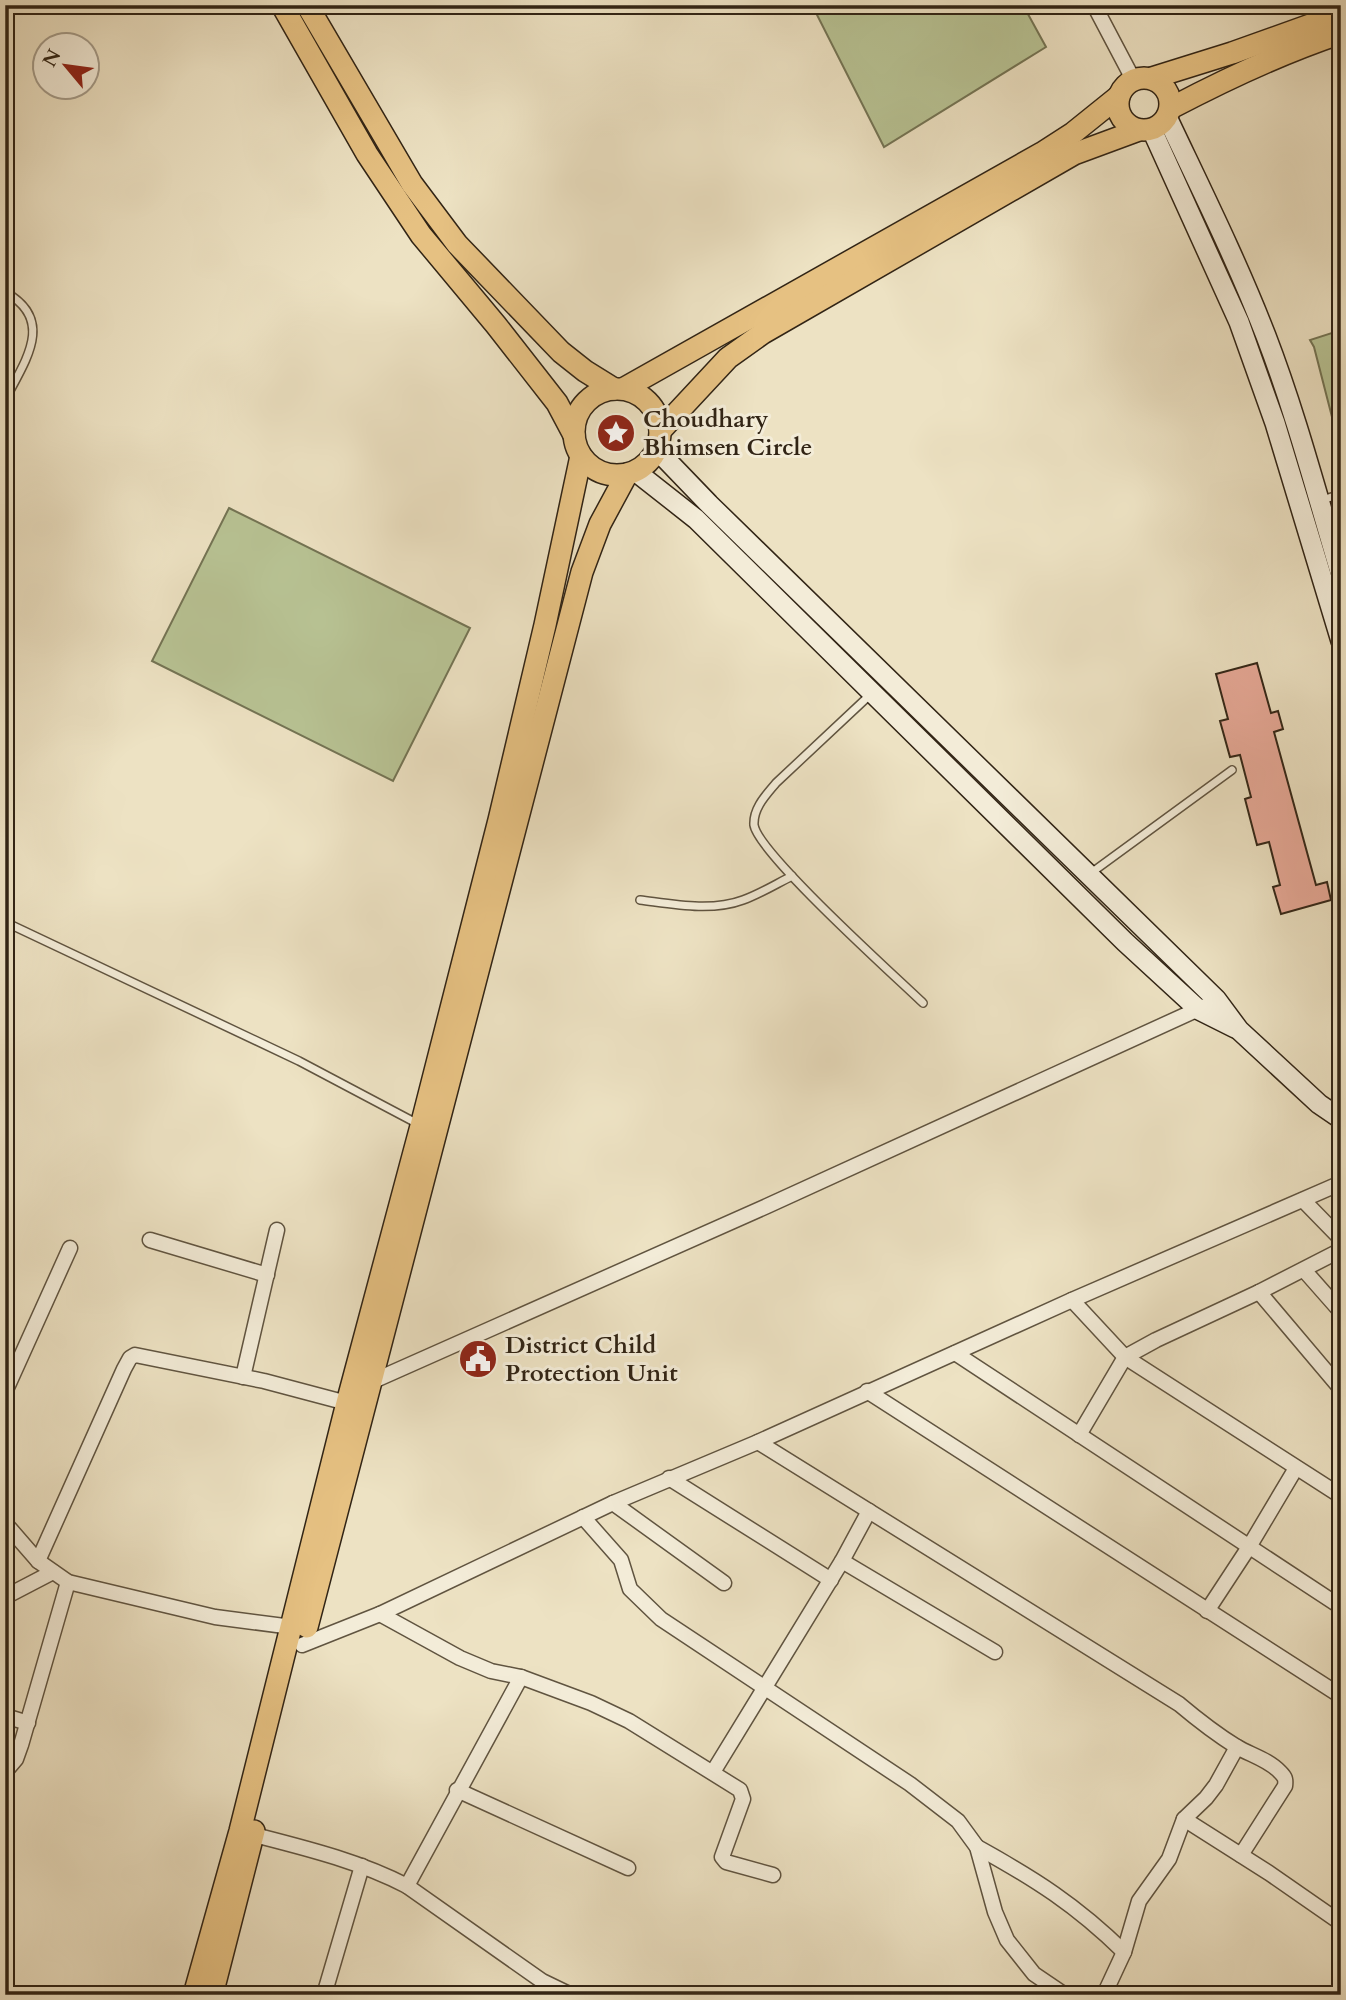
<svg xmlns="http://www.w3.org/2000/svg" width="1346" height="2000" viewBox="0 0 1346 2000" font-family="Cardo,serif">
  <rect width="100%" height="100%" fill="#ede2c3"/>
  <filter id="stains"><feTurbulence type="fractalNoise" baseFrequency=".00286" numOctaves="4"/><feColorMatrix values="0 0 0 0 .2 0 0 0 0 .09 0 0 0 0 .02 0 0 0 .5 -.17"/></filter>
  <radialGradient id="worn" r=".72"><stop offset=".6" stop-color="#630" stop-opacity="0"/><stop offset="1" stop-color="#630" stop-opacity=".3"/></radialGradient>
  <g fill="#b8c394" stroke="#747454" stroke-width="2">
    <polygon points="812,5 1023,5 1046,47 884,147"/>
    <polygon points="1341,330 1341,452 1314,347 1310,340"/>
    <polygon points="229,508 470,628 393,781 152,661"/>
  </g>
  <polygon fill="#e8a998" stroke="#312415" stroke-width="2" points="1257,663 1271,713 1278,711 1283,729 1274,732 1316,885 1327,882 1331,900 1281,914 1273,887 1280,885 1269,842 1257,845 1245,799 1251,797 1240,755 1230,757 1220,721 1228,719 1216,674"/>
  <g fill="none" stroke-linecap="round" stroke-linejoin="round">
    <defs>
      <g id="lane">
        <path d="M 5,292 C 56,320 25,361 5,400"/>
        <polyline points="1322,500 1341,494"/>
        <path d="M 872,693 L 776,783 C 766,795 753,808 754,825 C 758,853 895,976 923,1003"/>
        <polyline points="1091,873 1232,770"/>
        <path d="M 640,900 C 672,904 711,912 743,900 C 760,894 776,884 792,876"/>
        <polyline points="5,922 299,1061 420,1125"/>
      </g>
      <g id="street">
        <polyline points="1094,5 1133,79"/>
        <polyline points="1303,1200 1341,1239"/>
        <polyline points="150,1240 267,1275"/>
        <polyline points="1304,1270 1341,1312"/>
        <polyline points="1259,1292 1341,1389"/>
        <polyline points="1072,1300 1125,1357 1341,1496"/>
        <polyline points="955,1353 1341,1607"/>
        <polyline points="243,1377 277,1230"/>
        <polyline points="371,1382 767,1206 1205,1006"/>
        <polyline points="867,1391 1341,1696"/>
        <polyline points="5,1392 70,1248"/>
        <polyline points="1079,1435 1125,1357 1156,1340 1259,1292 1341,1250"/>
        <path d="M 758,1442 L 1179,1704 C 1198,1720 1216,1734 1237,1747 C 1251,1755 1269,1760 1280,1772 C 1285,1777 1286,1779 1285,1786 L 1241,1855"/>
        <polyline points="669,1478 831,1580"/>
        <polyline points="613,1503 724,1583"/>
        <polyline points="583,1517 621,1560 630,1589 661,1619 910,1784 958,1821 977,1847 995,1912 1007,1940 1034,1974 1065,1995"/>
        <polyline points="5,1523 38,1561 68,1582 215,1617 292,1627"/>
        <polyline points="38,1561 124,1369 130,1358 135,1355 264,1381 347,1403"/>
        <polyline points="842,1561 995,1652"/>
        <polyline points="5,1597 53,1572"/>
        <polyline points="1207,1611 1249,1547 1296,1468"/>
        <polyline points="380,1614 460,1658 491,1671 521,1677 591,1703 629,1721 740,1790 743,1799 722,1857 726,1862 773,1875"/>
        <polyline points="302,1645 380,1614 613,1503 758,1442 1072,1300 1341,1183"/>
        <polyline points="5,1716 28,1723"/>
        <polyline points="5,1772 16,1759 21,1745 68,1582"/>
        <polyline points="713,1772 842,1561 869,1511"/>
        <polyline points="457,1790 628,1868"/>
        <polyline points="1184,1819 1269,1873 1341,1923"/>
        <path d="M 247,1833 C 301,1847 357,1860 407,1886 L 542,1981 L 571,1995"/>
        <path d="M 977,1847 C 1035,1879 1076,1905 1124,1952"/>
        <polyline points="407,1886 521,1677"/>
        <polyline points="324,1995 362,1866"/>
        <polyline points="1104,1995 1124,1952 1139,1901 1169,1859 1184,1819 1206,1798 1216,1785 1237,1747"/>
      </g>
      <g id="secondary">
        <path d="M 1167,117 C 1201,189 1237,261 1266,336 C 1296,414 1317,495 1341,575"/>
        <polyline points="1152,130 1239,322 1275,423 1341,641"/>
        <polyline points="657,450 709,504 1216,999 1239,1030 1319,1104 1341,1119"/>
        <polyline points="635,471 696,519 1125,942 1199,1010 1235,1028"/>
      </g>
      <g id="primary">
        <polyline points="282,5 367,154 421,235 496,325 557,403 574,435"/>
        <polyline points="307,5 412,184 457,244 561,352 585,371 614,389"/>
        <circle cx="1144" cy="104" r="26"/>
        <polyline points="1152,78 1232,53 1341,14"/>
        <path d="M 1171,108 C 1226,79 1281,53 1341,33"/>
        <polyline points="623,389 1042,153 1073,133 1119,96"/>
        <circle cx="617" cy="432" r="43"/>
        <polyline points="660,431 728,358 763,333 1074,154 1139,130"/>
        <polyline points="307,1627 582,572 600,524 627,474"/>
        <polyline points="194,1995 240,1831 347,1403 421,1126 499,820 545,625 581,456"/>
        <polyline points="212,1995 254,1831"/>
      </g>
    </defs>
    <use href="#lane" stroke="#605440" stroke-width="10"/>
    <use href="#street" stroke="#605440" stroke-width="17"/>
    <use href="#secondary" stroke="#312415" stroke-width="22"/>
    <use href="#primary" stroke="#312415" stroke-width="24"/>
    <use href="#lane" stroke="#f3ecd8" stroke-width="7"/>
    <use href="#street" stroke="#f3ecd8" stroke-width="14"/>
    <use href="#secondary" stroke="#f3ecd8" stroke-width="19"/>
    <use href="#primary" stroke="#e6c182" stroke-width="21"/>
  </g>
  <defs>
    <symbol id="sight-disc" viewBox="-11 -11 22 22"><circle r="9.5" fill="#8f2418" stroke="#f3ecd8"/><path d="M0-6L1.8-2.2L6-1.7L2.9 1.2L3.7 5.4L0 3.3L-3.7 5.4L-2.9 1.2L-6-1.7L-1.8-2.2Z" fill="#fff"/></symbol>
    <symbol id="civic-disc" viewBox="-11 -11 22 22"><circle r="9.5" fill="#8f2418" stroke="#f3ecd8"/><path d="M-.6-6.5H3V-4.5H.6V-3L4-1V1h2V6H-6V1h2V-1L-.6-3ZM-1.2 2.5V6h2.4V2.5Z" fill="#fff"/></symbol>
  </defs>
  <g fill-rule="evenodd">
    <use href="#sight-disc" x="594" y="411" width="44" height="44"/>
    <use href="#civic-disc" x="456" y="1337" width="44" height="44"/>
  </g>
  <g text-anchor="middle" stroke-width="6" stroke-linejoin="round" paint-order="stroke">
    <g font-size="24" font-weight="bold" fill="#312415" stroke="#f3ecd8" text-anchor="start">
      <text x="643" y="427">Choudhary<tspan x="643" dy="28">Bhimsen Circle</tspan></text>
      <text x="505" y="1353">District Child<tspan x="505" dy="28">Protection Unit</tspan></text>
    </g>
  </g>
  <rect width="1346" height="2000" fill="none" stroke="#ede2c3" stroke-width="28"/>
  <rect x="7" y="7" width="1332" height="1986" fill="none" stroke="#312415" stroke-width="3.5"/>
  <rect x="14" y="14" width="1318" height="1972" fill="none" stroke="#312415" stroke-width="2"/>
  <g transform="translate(66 66) rotate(299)"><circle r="33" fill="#f3ecd8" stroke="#a59c8a" stroke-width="2"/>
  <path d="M0-5L12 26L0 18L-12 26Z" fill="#8f2418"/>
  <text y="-10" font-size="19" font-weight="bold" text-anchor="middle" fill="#312415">N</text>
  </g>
  <rect width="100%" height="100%" filter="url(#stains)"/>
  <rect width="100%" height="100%" fill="url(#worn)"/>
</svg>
